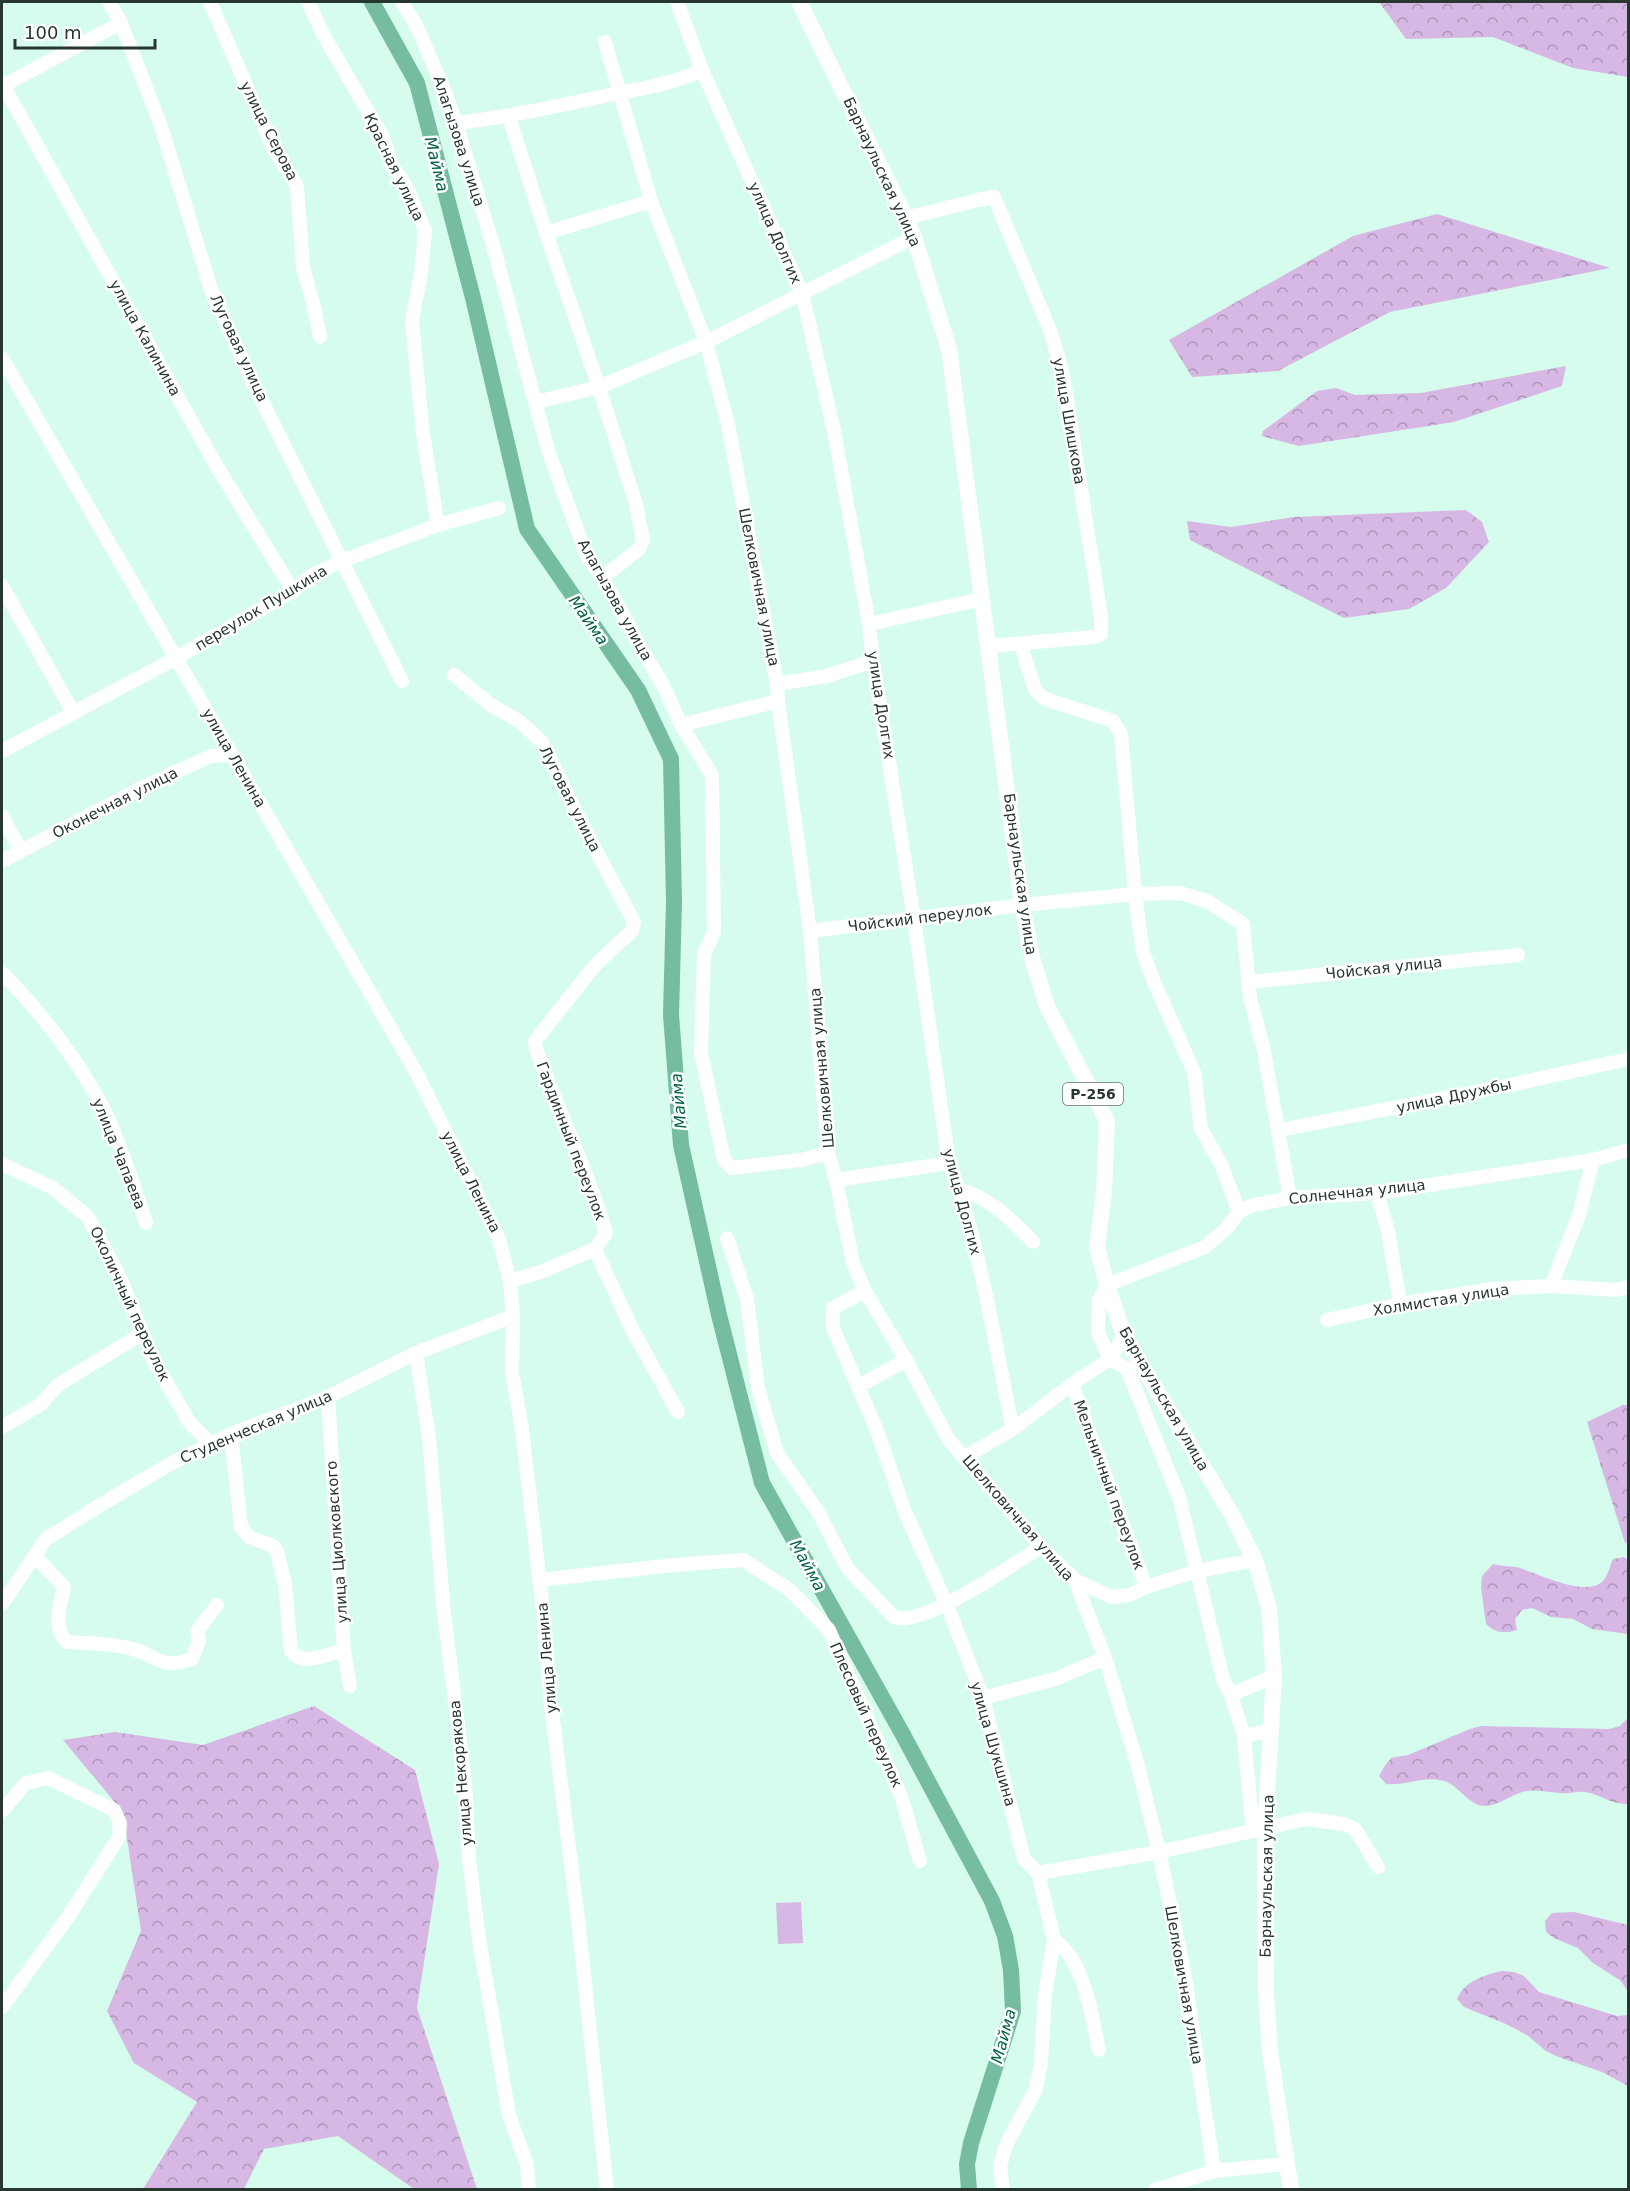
<svg xmlns="http://www.w3.org/2000/svg" width="1630" height="2191" viewBox="0 0 1630 2191" font-family="'DejaVu Sans',sans-serif">
  <defs>
    <pattern id="forest-crowns" width="20" height="18" patternUnits="userSpaceOnUse" patternTransform="scale(1.5)"><rect width="20" height="18" fill="#d7b7e3"/><path d="M2 6a3 3 0 1 1 6 0M12 15a3 3 0 1 1 6 0" fill="none" stroke="#ae96b8"/></pattern>
  </defs>
  <rect width="100%" height="100%" fill="#d5fcec"/>
  <polygon fill="#d7b7e3" points="801,1902 803,1943 778,1944 776,1903"/>
  <g fill="url(#forest-crowns)">
    <polygon points="1379,2 1628,2 1628,77 1573,68 1493,37 1406,39"/>
    <polygon points="1437,214 1610,268 1390,312 1278,371 1192,377 1169,340 1353,236"/>
    <polygon points="1566,366 1562,386 1454,422 1299,446 1262,436 1263,431 1317,391 1336,388 1355,395 1421,393"/>
    <polygon points="1466,510 1482,522 1489,542 1446,588 1409,609 1344,618 1190,540 1187,521 1231,527 1294,517"/>
    <polygon points="1623,1405 1628,1405 1628,1542 1625,1543 1587,1422"/>
    <path d="M 1624,1557 L 1628,1560 L 1628,1634 L 1592,1629 L 1573,1619 L 1551,1617 L 1532,1608 L 1522,1610 L 1515,1619 L 1517,1630 C 1504,1634 1496,1633 1486,1624 L 1481,1587 L 1482,1576 L 1493,1564 C 1501,1566 1509,1566 1516,1567 C 1536,1572 1586,1599 1603,1581 C 1608,1576 1610,1565 1613,1559 Z"/>
    <polygon points="314,1706 415,1770 439,1864 417,2008 477,2189 414,2189 338,2136 264,2149 244,2189 143,2189 197,2102 134,2063 107,2011 141,1931 123,1812 63,1740 115,1732 203,1745"/>
    <path d="M 1628,1718 L 1628,1804 C 1612,1805 1600,1794 1585,1792 C 1577,1791 1569,1794 1562,1793 C 1547,1793 1531,1787 1517,1794 C 1507,1798 1497,1805 1487,1806 C 1469,1807 1460,1786 1444,1781 C 1426,1775 1406,1786 1386,1784 L 1379,1776 L 1384,1767 L 1391,1758 L 1408,1755 L 1470,1729 L 1481,1726 L 1609,1729 L 1620,1726 Z"/>
    <polygon points="1574,1912 1628,1925 1628,1992 1621,1981 1593,1963 1578,1948 1554,1938 1546,1932 1545,1921 1552,1913"/>
    <path d="M 1502,1971 L 1514,1972 L 1524,1976 L 1539,1992 L 1617,2016 L 1628,2015 L 1628,2086 L 1602,2072 L 1556,2056 L 1546,2051 L 1527,2035 L 1506,2024 L 1464,2007 L 1457,1999 C 1465,1981 1484,1975 1502,1971 Z"/>
  </g>
  <g fill="none" stroke-linecap="round" stroke-linejoin="round">
    <polyline stroke="#76bca1" stroke-width="16" points="372,2 417,83 473,298 527,529 638,690 671,759 674,901 671,1015 681,1145 719,1315 762,1483 902,1733 992,1901 1005,1936 1011,1970 1013,2011 971,2143 967,2164 969,2190"/>
    <g stroke="#fff" stroke-width="14">
      <polyline points="109,2 121,23 161,126 212,292 254,385 402,681"/>
      <polyline points="210,2 273,147 297,186 303,267 314,307 320,337"/>
      <polyline points="308,2 324,36 383,137 392,166 405,184 425,230 421,273 412,321 423,434 438,525"/>
      <polyline points="402,2 417,27 444,89 456,123 493,245 548,450 586,554 611,592 637,641 663,685 681,725 712,775 714,932 704,954 701,1053 724,1160 732,1168 801,1160 828,1153"/>
      <path d="M 677,2 L 702,70 L 802,293 L 834,431 L 869,624 L 873,661 L 914,919 L 949,1163 C 981,1248 994,1341 1013,1429"/>
      <polyline points="605,42 651,201 706,342 728,424 777,684 778,701 810,931 828,1153 836,1180 853,1263 865,1291 906,1360 949,1440 1041,1547 1075,1580 1105,1658 1137,1762 1159,1852 1184,1971 1214,2171 1286,2164"/>
      <polyline points="2,83 216,465 293,591"/>
      <polyline points="2,86 121,23"/>
      <polyline points="509,117 546,233 599,387 636,504 643,540 639,549 602,578"/>
      <path d="M 456,123 C 508,117 558,106 609,95 C 640,89 673,84 702,70"/>
      <polyline points="906,218 978,200 994,197 1050,330 1063,374 1101,617 1101,634 1094,637 989,646"/>
      <polyline points="546,233 651,201"/>
      <polyline points="2,358 416,1072 499,1239 510,1281 513,1316 512,1373 522,1429 543,1610 551,1705 578,1919 607,2190"/>
      <polyline points="536,402 599,387 706,342 914,237"/>
      <polyline points="2,586 73,712"/>
      <polyline points="869,624 982,599"/>
      <polyline points="1021,645 1035,690 1045,699 1113,721 1121,734 1135,894 1143,952 1154,982 1194,1072 1201,1129 1221,1164 1239,1212"/>
      <path d="M 454,675 L 491,705 L 519,721 L 542,742 L 581,822 L 634,922 L 632,931 L 596,964 L 535,1041 L 536,1049 C 558,1111 588,1170 606,1233 L 595,1249 L 541,1272 L 510,1281"/>
      <polyline points="777,684 827,676 873,661"/>
      <polyline points="681,725 778,701"/>
      <polyline points="2,751 176,658 293,591 310,576 342,561 438,525 499,508"/>
      <polyline points="2,816 21,851"/>
      <polyline points="2,861 141,788 211,756 232,755"/>
      <polyline points="810,931 1022,905 1135,894 1180,893 1207,901 1243,924 1250,998 1263,1046 1290,1198"/>
      <path d="M 2,973 C 42,1013 76,1057 103,1108 C 120,1141 134,1187 146,1223"/>
      <polyline points="1249,982 1518,955"/>
      <polyline points="1280,1130 1510,1085 1628,1059"/>
      <polyline points="2,1164 53,1188 88,1217 119,1275 154,1361 189,1422 211,1444"/>
      <polyline points="836,1180 949,1163"/>
      <path d="M 959,1190 C 989,1196 1011,1220 1033,1242"/>
      <polyline points="1377,1193 1388,1231 1400,1304"/>
      <path d="M 727,1238 L 747,1299 L 758,1388 L 777,1453 L 818,1512 L 848,1569 L 894,1617 C 923,1628 1013,1564 1041,1547"/>
      <polyline points="595,1249 633,1331 678,1412"/>
      <polyline points="1551,1286 1579,1215 1593,1160"/>
      <polyline points="865,1291 833,1308 833,1328 878,1433 905,1512 947,1605 983,1698 1024,1859 1038,1873 1054,1939 1045,1995 1041,2063 1036,2089 1006,2145 1000,2166 1003,2190"/>
      <polyline points="1327,1320 1400,1304 1492,1289 1551,1286 1617,1290 1628,1287"/>
      <polyline points="416,1353 429,1438 444,1613 465,1781 469,1858 479,1939 509,2115 527,2165 529,2190"/>
      <polyline points="1072,1384 1146,1587"/>
      <polyline points="859,1386 906,1360"/>
      <polyline points="328,1397 344,1650 350,1686"/>
      <polyline points="2,1427 40,1405 58,1385 143,1333"/>
      <path d="M 231,1434 L 241,1527 L 249,1537 L 273,1546 L 277,1552 L 285,1584 L 291,1651 C 303,1667 327,1654 344,1650"/>
      <polyline points="965,1457 1013,1429 1072,1384 1110,1359 1124,1336"/>
      <path d="M 35,1556 L 64,1587 C 60,1606 52,1627 67,1642 C 88,1643 108,1643 129,1648 C 156,1654 159,1671 192,1659 L 199,1641 L 197,1631 L 217,1605"/>
      <polyline points="539,1580 674,1565 743,1560 790,1590 829,1630 901,1796 920,1861"/>
      <polyline points="1075,1580 1111,1597 1130,1595 1146,1587 1197,1571 1255,1560"/>
      <polyline points="2,1604 46,1539 102,1504 170,1464 231,1434 328,1397 416,1353 513,1316"/>
      <polyline points="1231,1695 1274,1676"/>
      <polyline points="983,1698 1055,1679 1105,1658"/>
      <polyline points="1272,1730 1244,1736 1231,1695 1223,1679 1179,1497 1127,1369 1110,1359 1098,1333 1099,1300 1107,1285 1205,1247 1226,1229 1239,1212 1253,1205 1290,1198 1377,1193 1593,1160 1628,1150"/>
      <polyline points="1244,1736 1253,1831"/>
      <polyline points="2,1811 26,1783 48,1778 114,1810 120,1823 119,1837 68,1917 2,2007"/>
      <polyline points="1038,1873 1159,1852 1306,1819 1344,1824 1355,1829 1378,1867"/>
      <path d="M 1054,1939 C 1059,1944 1066,1950 1070,1956 C 1087,1981 1093,2021 1099,2050"/>
      <polyline points="1155,2190 1214,2171"/>
    </g>
    <polyline stroke="#fff" stroke-width="16" points="799,2 906,218 914,237 949,349 1022,905 1033,961 1047,1006 1107,1121 1104,1192 1097,1247 1107,1285 1124,1336 1231,1513 1255,1560 1269,1608 1274,1676 1265,1830 1266,1992 1270,2052 1291,2190"/>
  </g>
  <g text-anchor="middle" stroke-width="5" stroke-linejoin="round" paint-order="stroke">
    <rect fill="#fff" stroke="#68736e" stroke-width="1.5" x="1063" y="1083" width="60" height="22" rx="4.5"/>
    <g font-size="14" font-weight="bold" fill="#273730">
      <text x="1093" y="1099">Р-256</text>
    </g>
    <g font-size="15" fill="#273730" stroke="#fff">
      <text transform="translate(269 131) rotate(63)" y="5">улица Серова</text>
      <text transform="translate(459 141) rotate(72)" y="5">Алагызова улица</text>
      <text transform="translate(394 167) rotate(64)" y="5">Красная улица</text>
      <text transform="translate(882 172) rotate(65)" y="5">Барнаульская улица</text>
      <text transform="translate(775 233) rotate(66)" y="5">улица Долгих</text>
      <text transform="translate(145 338) rotate(61)" y="5">улица Калинина</text>
      <text transform="translate(239 348) rotate(65)" y="5">Луговая улица</text>
      <text transform="translate(1069 421) rotate(80)" y="5">улица Шишкова</text>
      <text transform="translate(759 587) rotate(79)" y="5">Шелковичная улица</text>
      <text transform="translate(615 600) rotate(61)" y="5">Алагызова улица</text>
      <text transform="translate(261 608) rotate(-31)" y="5">переулок Пушкина</text>
      <text transform="translate(881 705) rotate(81)" y="5">улица Долгих</text>
      <text transform="translate(234 758) rotate(60)" y="5">улица Ленина</text>
      <text transform="translate(570 799) rotate(63)" y="5">Луговая улица</text>
      <text transform="translate(115 803) rotate(-27)" y="5">Оконечная улица</text>
      <text transform="translate(1020 874) rotate(82)" y="5">Барнаульская улица</text>
      <text transform="translate(920 918) rotate(-7)" y="5">Чойский переулок</text>
      <text transform="translate(1384 968) rotate(-6)" y="5">Чойская улица</text>
      <text transform="translate(822 1068) rotate(-95)" y="5">Шелковичная улица</text>
      <text transform="translate(1454 1096) rotate(-12)" y="5">улица Дружбы</text>
      <text transform="translate(571 1141) rotate(69)" y="5">Гардинный переулок</text>
      <text transform="translate(119 1154) rotate(68)" y="5">улица Чапаева</text>
      <text transform="translate(471 1182) rotate(63)" y="5">улица Ленина</text>
      <text transform="translate(1357 1192) rotate(-6)" y="5">Солнечная улица</text>
      <text transform="translate(962 1202) rotate(75)" y="5">улица Долгих</text>
      <text transform="translate(1441 1300) rotate(-9)" y="5">Холмистая улица</text>
      <text transform="translate(130 1304) rotate(65)" y="5">Околичный переулок</text>
      <text transform="translate(1164 1399) rotate(60)" y="5">Барнаульская улица</text>
      <text transform="translate(256 1427) rotate(-23)" y="5">Студенческая улица</text>
      <text transform="translate(1109 1485) rotate(70)" y="5">Мельничный переулок</text>
      <text transform="translate(1018 1518) rotate(49)" y="5">Шелковичная улица</text>
      <text transform="translate(337 1542) rotate(-94)" y="5">улица Циолковского</text>
      <text transform="translate(547 1658) rotate(-95)" y="5">улица Ленина</text>
      <text transform="translate(866 1715) rotate(66)" y="5">Плесовый переулок</text>
      <text transform="translate(993 1744) rotate(74)" y="5">улица Шукшина</text>
      <text transform="translate(461 1773) rotate(-95)" y="5">улица Некорякова</text>
      <text transform="translate(1267 1876) rotate(-89)" y="5">Барнаульская улица</text>
      <text transform="translate(1184 1985) rotate(80)" y="5">Шелковичная улица</text>
    </g>
    <g font-size="16" font-style="italic" fill="#03634a" stroke="#fff">
      <text transform="translate(437 164) rotate(76)" y="6">Майма</text>
      <text transform="translate(589 620) rotate(55)" y="6">Майма</text>
      <text transform="translate(678 1101) rotate(-95)" y="6">Майма</text>
      <text transform="translate(808 1565) rotate(61)" y="6">Майма</text>
      <text transform="translate(1003 2036) rotate(-75)" y="6">Майма</text>
    </g>
  </g>
  <rect width="1630" height="2191" fill="none" stroke="#273730" stroke-width="6"/>
  <path d="M15 39v9h140v-9" fill="none" stroke="#273730" stroke-width="3"/>
  <text x="24" y="39" font-size="18" fill="#273730" stroke="#ffffff" stroke-width="4.5" paint-order="stroke">100 m</text>
</svg>
